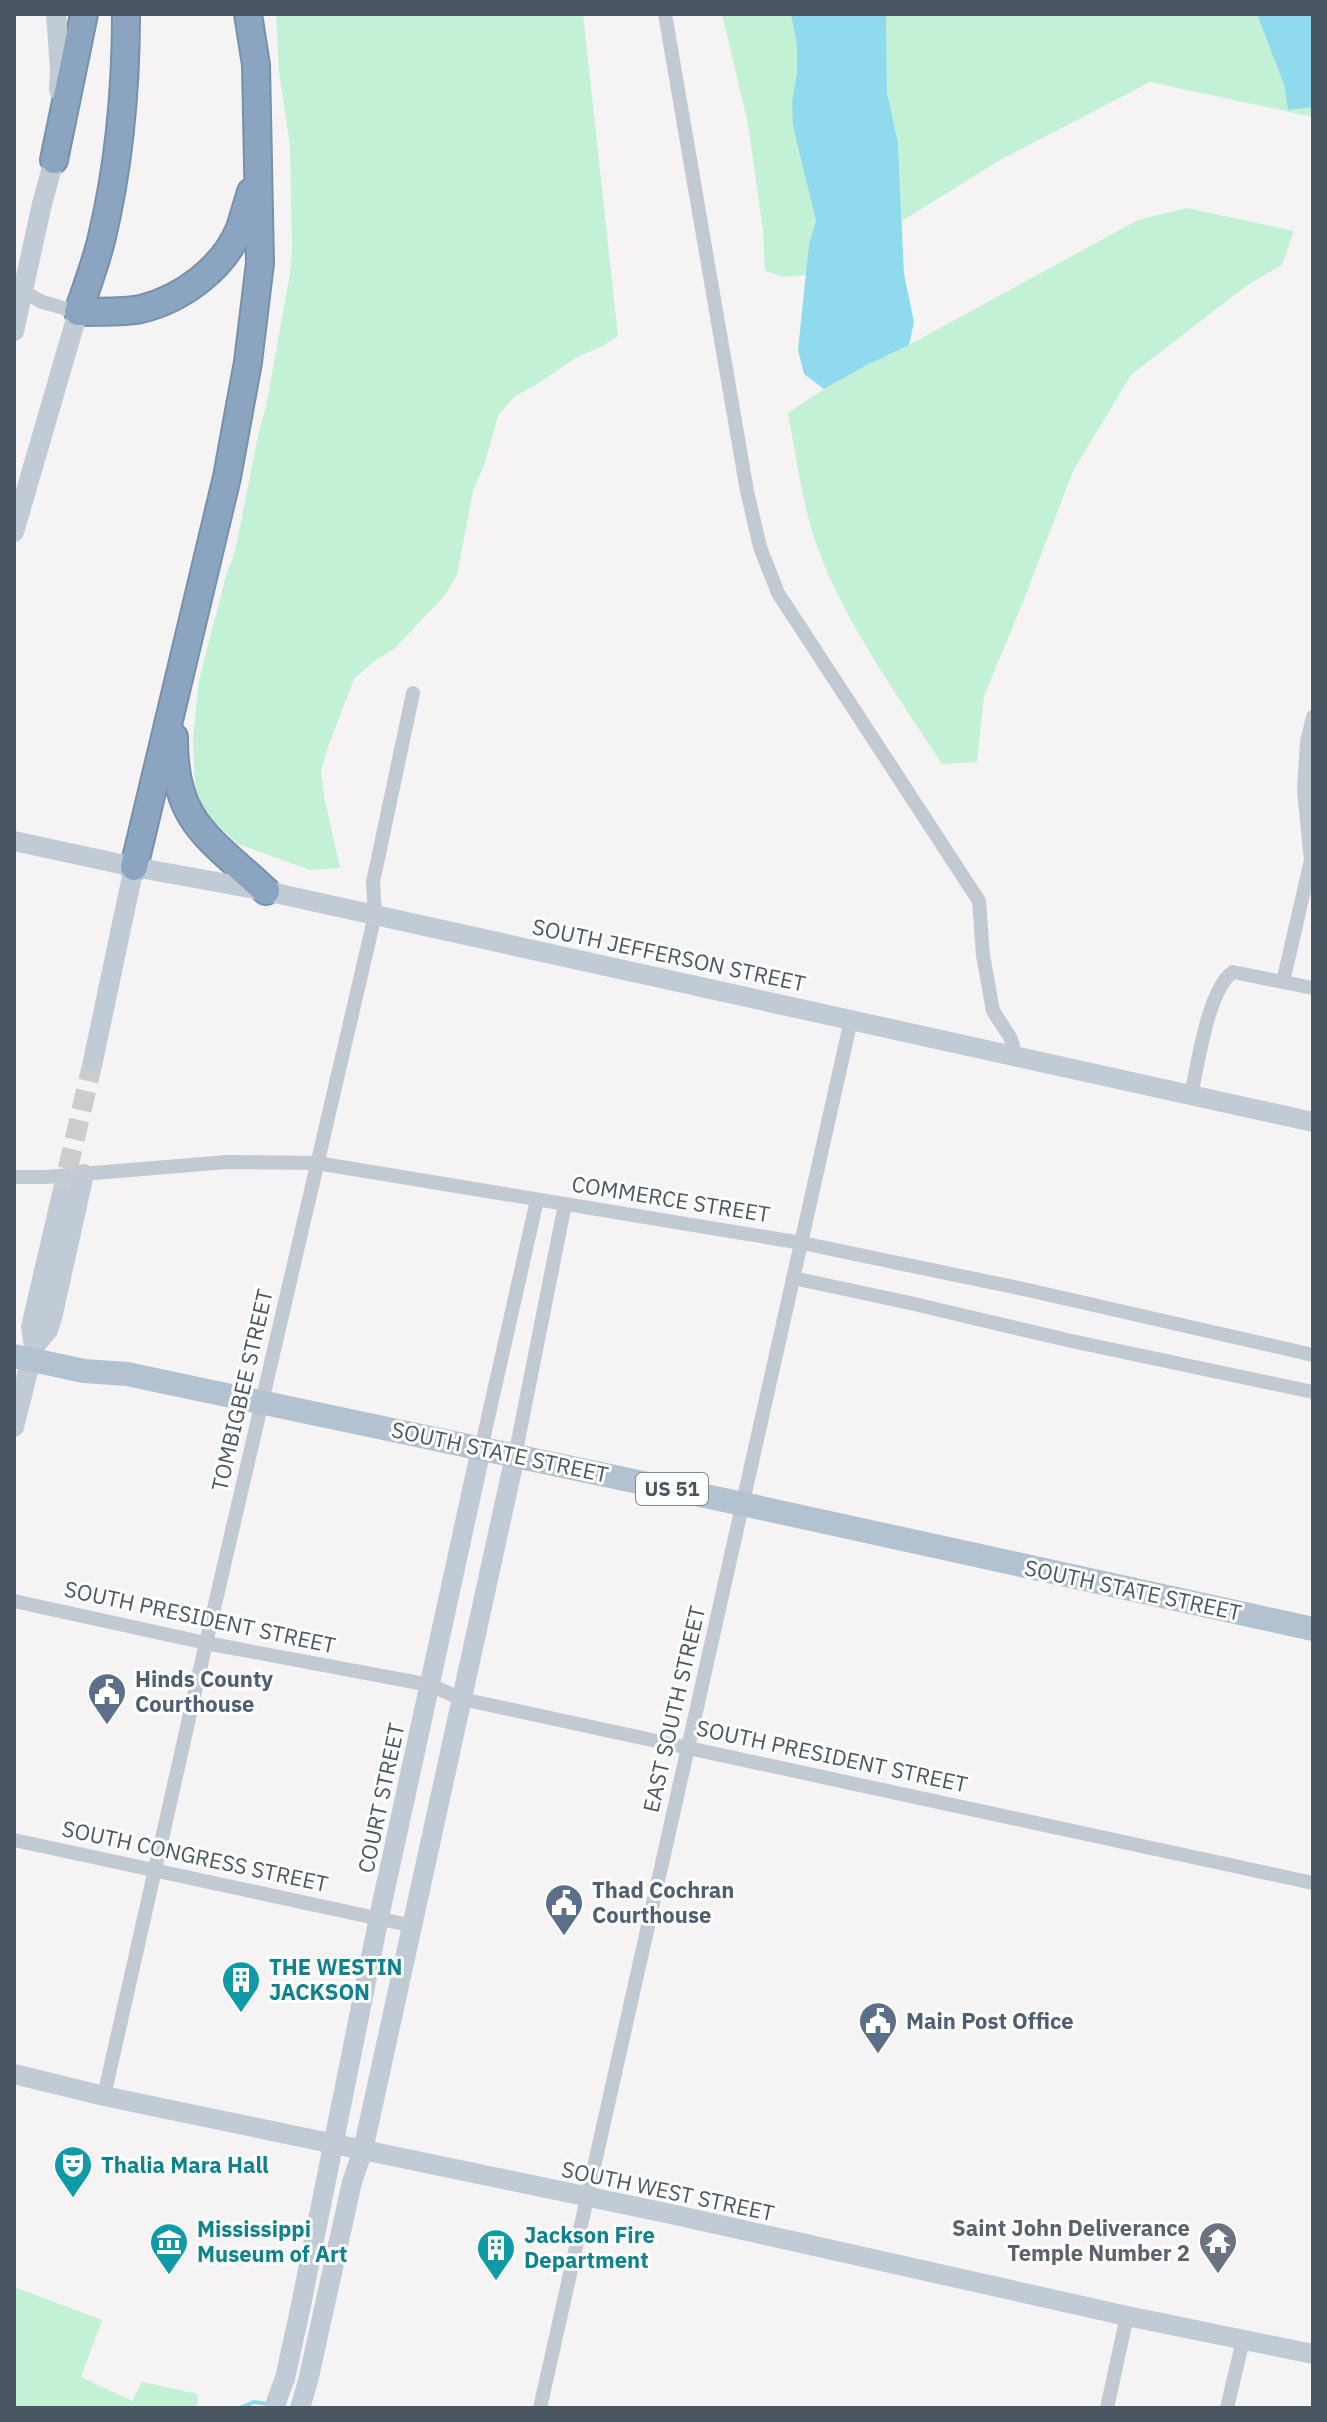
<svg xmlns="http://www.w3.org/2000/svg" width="1327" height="2422" viewBox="0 0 1327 2422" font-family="'IBM Plex Sans',sans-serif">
  <rect width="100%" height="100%" fill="#f5f3f3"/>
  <g fill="#c3f1d5">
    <polygon points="276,14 583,14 618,336 601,347 577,357 537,384 514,397 498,416 484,465 473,491 457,575 445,595 394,649 373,662 354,679 328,747 321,771 324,796 340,868 310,870 238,844 220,828 204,810 195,787 193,738 199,680 226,576 235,552 259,431 266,407 290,274 292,250 290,146 279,71"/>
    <polygon points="722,14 791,14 797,46 797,73 792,101 816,221 809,244 806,275 784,277 765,271 763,230 748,124"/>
    <polygon points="886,14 1257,14 1284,85 1288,109 1313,107 1313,117 1150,82 1000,160 902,221 898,143 887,92"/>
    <path d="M 1187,208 L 1294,231 L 1282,265 L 1246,286 L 1131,375 L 1073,471 L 1023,602 L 984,696 L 977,762 L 942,764 C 896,693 835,609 811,528 C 801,491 795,451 788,413 L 824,389 L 867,365 L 909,345 L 1138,220 Z"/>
    <polygon points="14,2287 102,2320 81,2377 132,2401 142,2382 198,2394 197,2408 14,2408"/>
  </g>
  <g fill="#90daee">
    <polygon points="791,14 886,14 887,92 898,143 904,274 914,322 909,345 867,365 824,389 804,374 798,350 809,244 816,221 793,126 792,101 797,73 797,46"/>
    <polygon points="1257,14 1313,14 1313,107 1288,110 1284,85"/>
  </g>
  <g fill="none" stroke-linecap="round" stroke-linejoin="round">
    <polyline stroke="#90daee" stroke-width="4" points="240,2408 254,2402 268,2404"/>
    <polyline stroke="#caccce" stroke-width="20" stroke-dasharray="20 10" stroke-linecap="butt" points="61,1198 93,1061"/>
    <defs>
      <g id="highway">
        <path d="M 126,14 C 126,91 119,167 101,241 C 95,265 86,289 78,312 C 98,311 122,313 141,309 C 182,299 224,268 240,228 C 244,216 247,204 251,192"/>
        <polyline points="54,160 84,14"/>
        <path d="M 174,737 C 173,823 210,838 266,891"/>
        <polyline points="134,867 227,477 248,362 260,263 256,65 248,14"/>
      </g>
    </defs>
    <use href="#highway" stroke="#7690ad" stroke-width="30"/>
    <g stroke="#c1cad2" stroke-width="14">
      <polyline points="665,14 747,491 760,547 778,593 979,901 983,955 993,1011 1010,1037 1013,1045 1012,1056"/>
      <polyline points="18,289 42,302 78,312"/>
      <polyline points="1283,982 1313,988"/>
      <path d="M 1191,1095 C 1198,1064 1208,989 1233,972 L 1283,982 L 1311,860 L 1304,790 L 1307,742 L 1313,717"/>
      <polyline points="14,1177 46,1177 227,1162 317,1163 802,1243 1028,1290 1313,1355"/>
      <polyline points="793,1278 910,1303 1067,1340 1313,1392"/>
      <polyline points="481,1449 537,1200"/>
      <polyline points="515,1456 565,1204"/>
      <polyline points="14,1601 206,1643 430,1685 462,1699 1313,1883"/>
      <polyline points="14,1840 413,1926"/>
      <polyline points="104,2096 206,1643 375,915 373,882 413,693"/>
      <polyline points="540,2408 851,1020"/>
      <polyline points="1107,2408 1127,2316"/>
      <polyline points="1227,2408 1243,2340"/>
    </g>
    <g stroke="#c1cbd6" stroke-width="20">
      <polyline points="56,14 60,69 59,90"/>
      <polyline points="42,204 54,160 55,146"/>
      <polyline points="14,532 78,312"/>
      <polyline points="14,841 134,867 266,891 1313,1122"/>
      <polyline points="93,1061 134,867"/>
      <polyline points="34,1347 48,1330 52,1318 84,1174"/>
      <polyline points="14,1427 34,1347 31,1327 61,1198"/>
      <polyline points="14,2074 104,2096 671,2214 1127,2316 1313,2354"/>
      <polyline points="274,2408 285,2378 300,2310 379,1917 481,1449"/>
      <polyline points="300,2408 308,2381 352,2182 363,2150 515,1456"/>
    </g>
    <polyline stroke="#b3c2d1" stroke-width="24" points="14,1356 84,1371 127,1374 743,1504 1313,1629"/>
    <use href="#highway" stroke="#8ba5c1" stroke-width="26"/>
    <polyline stroke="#c1cbd6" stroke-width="20" points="14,331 42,204"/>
  </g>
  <defs>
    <symbol id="civic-pin" viewBox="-11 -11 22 30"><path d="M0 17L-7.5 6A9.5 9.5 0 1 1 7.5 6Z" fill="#5c6f8a" stroke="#fff"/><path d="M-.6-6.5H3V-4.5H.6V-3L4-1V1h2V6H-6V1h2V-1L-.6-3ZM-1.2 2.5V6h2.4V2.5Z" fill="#fff"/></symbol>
    <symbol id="building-pin" viewBox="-11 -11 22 30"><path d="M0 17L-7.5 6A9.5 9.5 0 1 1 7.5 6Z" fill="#0f9aa8" stroke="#fff"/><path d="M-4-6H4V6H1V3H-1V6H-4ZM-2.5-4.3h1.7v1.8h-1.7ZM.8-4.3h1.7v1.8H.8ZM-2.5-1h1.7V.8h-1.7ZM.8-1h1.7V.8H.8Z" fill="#fff"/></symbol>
    <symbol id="theatre-pin" viewBox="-11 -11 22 30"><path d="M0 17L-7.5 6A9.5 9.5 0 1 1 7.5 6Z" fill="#0f9aa8" stroke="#fff"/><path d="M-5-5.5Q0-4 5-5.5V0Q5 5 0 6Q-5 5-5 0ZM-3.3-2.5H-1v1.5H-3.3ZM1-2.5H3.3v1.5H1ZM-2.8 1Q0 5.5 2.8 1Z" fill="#fff"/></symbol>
    <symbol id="temple-pin" viewBox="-11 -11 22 30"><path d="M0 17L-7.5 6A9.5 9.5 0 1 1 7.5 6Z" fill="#6b7280" stroke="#fff"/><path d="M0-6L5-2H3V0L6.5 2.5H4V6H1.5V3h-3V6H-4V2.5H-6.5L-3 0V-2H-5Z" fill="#fff"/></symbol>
    <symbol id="museum-pin" viewBox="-11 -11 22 30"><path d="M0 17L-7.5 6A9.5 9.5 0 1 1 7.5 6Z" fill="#0f9aa8" stroke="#fff"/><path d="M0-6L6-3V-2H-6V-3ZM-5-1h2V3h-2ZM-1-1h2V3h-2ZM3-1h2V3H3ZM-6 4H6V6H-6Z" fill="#fff"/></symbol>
  </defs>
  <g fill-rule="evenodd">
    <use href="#civic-pin" x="85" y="1670" width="44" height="60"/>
    <use href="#civic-pin" x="542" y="1881" width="44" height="60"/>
    <use href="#building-pin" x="219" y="1958" width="44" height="60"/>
    <use href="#civic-pin" x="856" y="1999" width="44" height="60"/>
    <use href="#theatre-pin" x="51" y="2143" width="44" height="60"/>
    <use href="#temple-pin" x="1196" y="2219" width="44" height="60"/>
    <use href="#museum-pin" x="147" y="2220" width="44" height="60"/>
    <use href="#building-pin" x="474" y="2226" width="44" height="60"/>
  </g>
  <g text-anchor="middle" stroke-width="6" stroke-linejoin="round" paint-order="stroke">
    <rect fill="#fff" stroke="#808990" stroke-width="2" x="636" y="1473" width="72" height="32" rx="6"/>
    <g font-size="20" font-weight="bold" fill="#4a5661">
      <text x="672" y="1496">US 51</text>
    </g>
    <g font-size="22" fill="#4a5661" stroke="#fff">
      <text transform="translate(669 955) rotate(12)" y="8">SOUTH JEFFERSON STREET</text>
      <text transform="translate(671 1199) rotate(9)" y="8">COMMERCE STREET</text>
      <text transform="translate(242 1390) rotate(-77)" y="8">TOMBIGBEE STREET</text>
      <text transform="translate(500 1452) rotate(12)" y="8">SOUTH STATE STREET</text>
      <text transform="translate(1133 1590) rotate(12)" y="8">SOUTH STATE STREET</text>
      <text transform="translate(200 1617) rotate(12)" y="8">SOUTH PRESIDENT STREET</text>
      <text transform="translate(674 1709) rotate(-77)" y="8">EAST SOUTH STREET</text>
      <text transform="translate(832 1756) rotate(12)" y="8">SOUTH PRESIDENT STREET</text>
      <text transform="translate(381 1798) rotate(-78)" y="8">COURT STREET</text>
      <text transform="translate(195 1856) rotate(12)" y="8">SOUTH CONGRESS STREET</text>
      <text transform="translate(668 2191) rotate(12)" y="8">SOUTH WEST STREET</text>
    </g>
    <g font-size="22" font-weight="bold" fill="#4e5e75" stroke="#fff" text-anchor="start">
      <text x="135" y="1687">Hinds County<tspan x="135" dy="25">Courthouse</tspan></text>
      <text x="592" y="1898">Thad Cochran<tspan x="592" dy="25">Courthouse</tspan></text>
      <text x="906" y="2029">Main Post Office</text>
    </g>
    <g font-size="22" font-weight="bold" fill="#0d838f" stroke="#fff" text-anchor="start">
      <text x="269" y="1975">THE WESTIN<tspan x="269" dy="25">JACKSON</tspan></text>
      <text x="101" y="2173">Thalia Mara Hall</text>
      <text x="197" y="2237">Mississippi<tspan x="197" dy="25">Museum of Art</tspan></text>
      <text x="524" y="2243">Jackson Fire<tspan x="524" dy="25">Department</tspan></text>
    </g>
    <g font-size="22" font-weight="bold" fill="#5b616d" stroke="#fff" text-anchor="end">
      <text x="1190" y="2236">Saint John Deliverance<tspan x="1190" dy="25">Temple Number 2</tspan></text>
    </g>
  </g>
  <rect width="1327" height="2422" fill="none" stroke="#4a5661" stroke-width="32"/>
</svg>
